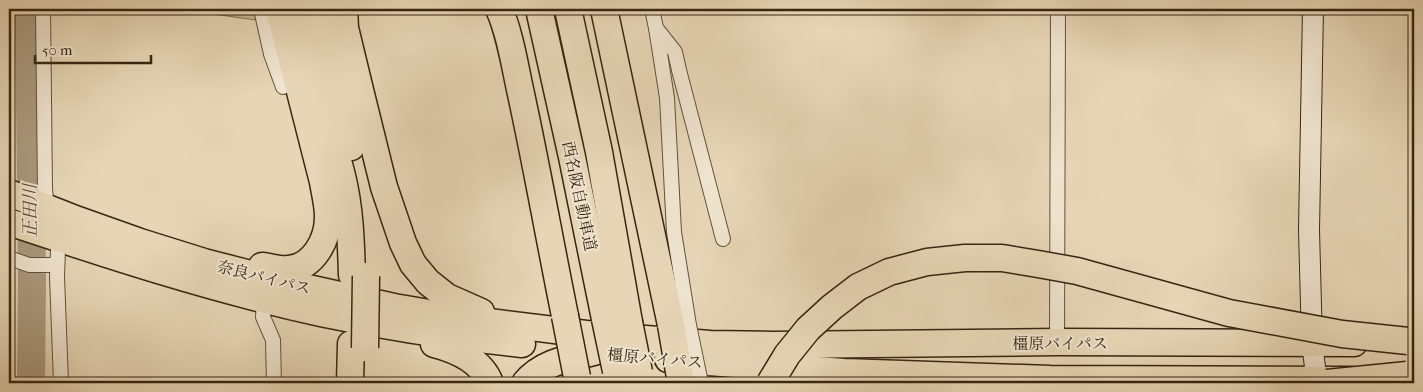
<svg xmlns="http://www.w3.org/2000/svg" width="1423" height="392" viewBox="0 0 1423 392" font-family="'IM FELL French Canon','Noto Serif JP',serif">
  <rect width="100%" height="100%" fill="#e6d6b5"/>
  <filter id="stains"><feTurbulence type="fractalNoise" baseFrequency=".004" numOctaves="4"/><feColorMatrix values="0 0 0 0 .2 0 0 0 0 .09 0 0 0 0 .02 0 0 0 .5 -.17"/></filter>
  <radialGradient id="worn" r=".72"><stop offset=".6" stop-color="#630" stop-opacity="0"/><stop offset="1" stop-color="#630" stop-opacity=".3"/></radialGradient>
  <polygon fill="#c8b899" stroke="#7f6f56" points="207,9 253,9 256,20 206,13"/>
  <g fill="none" stroke-linecap="round" stroke-linejoin="round">
    <polyline stroke="#aa9a7e" stroke-width="28" points="29,9 32,280 31,383"/>
    <defs>
      <g id="street">
        <polyline points="43,9 45,189 47,210"/>
        <polyline points="261,9 271,54 283,87"/>
        <polyline points="652,9 656,28 675,52 679,70 723,239"/>
        <polyline points="656,28 667,98 674,232 689,325"/>
        <polyline points="56,235 58,250 57,277 61,383"/>
        <polyline points="9,258 29,265 57,265"/>
        <polyline points="264,299 263,317 273,340 274,383"/>
        <polyline points="1057,342 1058,9"/>
      </g>
      <polyline id="secondary" points="1313,9 1309,230 1312,343 1317,383"/>
      <g id="highway">
        <path d="M 302,9 C 303,25 307,41 311,58 C 319,97 332,136 342,176 C 350,208 351,242 352,275"/>
        <polyline points="322,9 325,32 351,147"/>
        <polyline points="344,9 345,28 361,94 384,187 403,243 413,264 428,282 447,297 481,312"/>
        <path d="M 499,9 C 510,33 515,67 521,94 C 537,168 550,242 565,316"/>
        <polyline points="539,9 572,157 605,319"/>
        <polyline points="568,9 599,152 629,322"/>
        <polyline points="604,9 671,325"/>
        <polyline points="9,193 78,220 140,242 204,262 285,283 394,307 458,318 594,335 710,344 774,345 1057,342 1354,343"/>
        <path d="M 9,222 C 111,256 215,290 321,313 C 387,327 454,337 522,344"/>
        <path d="M 262,266 C 271,267 281,270 289,269 C 314,267 328,239 328,217 C 328,205 325,194 323,182 L 279,9"/>
        <path d="M 434,344 C 457,350 481,360 490,383"/>
        <polyline points="668,359 844,372 1050,379 1351,380"/>
        <polyline points="350,383 351,344"/>
        <path d="M 525,383 C 542,362 570,358 594,352"/>
      </g>
    </defs>
    <use href="#street" stroke="#62523b" stroke-width="16"/>
    <use href="#secondary" stroke="#362612" stroke-width="22"/>
    <use href="#highway" stroke="#362612" stroke-width="29"/>
    <use href="#street" stroke="#efe4cf" stroke-width="14"/>
    <use href="#secondary" stroke="#efe4cf" stroke-width="20"/>
    <use href="#highway" stroke="#e6d6b5" stroke-width="26"/>
    <defs>
      <polyline id="street-bridge" points="689,325 701,383"/>
      <g id="highway-bridge">
        <polyline points="565,316 577,377"/>
        <polyline points="605,319 616,371"/>
        <polyline points="629,322 639,372"/>
        <polyline points="671,325 681,383"/>
        <polyline points="365,348 366,276"/>
        <polyline points="770,383 787,355 808,329 832,307 858,287 889,272 927,262 965,258 1002,258 1038,264 1077,271 1229,313 1342,334 1408,341"/>
        <polyline points="1327,383 1407,375"/>
      </g>
    </defs>
    <use href="#street-bridge" stroke="#62523b" stroke-width="16" stroke-linecap="butt"/>
    <use href="#highway-bridge" stroke="#362612" stroke-width="29" stroke-linecap="butt"/>
    <use href="#street-bridge" stroke="#efe4cf" stroke-width="14"/>
    <use href="#highway-bridge" stroke="#e6d6b5" stroke-width="26"/>
  </g>
  <g text-anchor="middle" stroke-width="4" stroke-linejoin="round" paint-order="stroke">
    <g font-size="16" fill="#362612" stroke="#efe4cf">
      <text transform="translate(580 196) rotate(78)" y="6">西名阪自動車道</text>
      <text transform="translate(264 277) rotate(14)" y="6">奈良バイパス</text>
      <text x="1060" y="349">橿原バイパス</text>
      <text transform="translate(655 358) rotate(5)" y="6">橿原バイパス</text>
    </g>
    <g font-size="18" font-style="italic" fill="#594932" stroke="#efe4cf">
      <text transform="translate(30 211) rotate(-90)" y="6">正田川</text>
    </g>
  </g>
  <rect width="1423" height="392" fill="none" stroke="#e6d6b5" stroke-width="30"/>
  <rect x="10" y="10" width="1403" height="372" fill="none" stroke="#362612" stroke-width="2.5"/>
  <rect x="15" y="15" width="1393" height="362" fill="none" stroke="#362612"/>
  <path d="M35 55v8h116v-8" fill="none" stroke="#362612" stroke-width="2.5"/>
  <text x="42" y="55" font-size="15" fill="#362612" stroke="#efe4cf" stroke-width="4" paint-order="stroke">50 m</text>
  <rect width="100%" height="100%" filter="url(#stains)"/>
  <rect width="100%" height="100%" fill="url(#worn)"/>
</svg>
